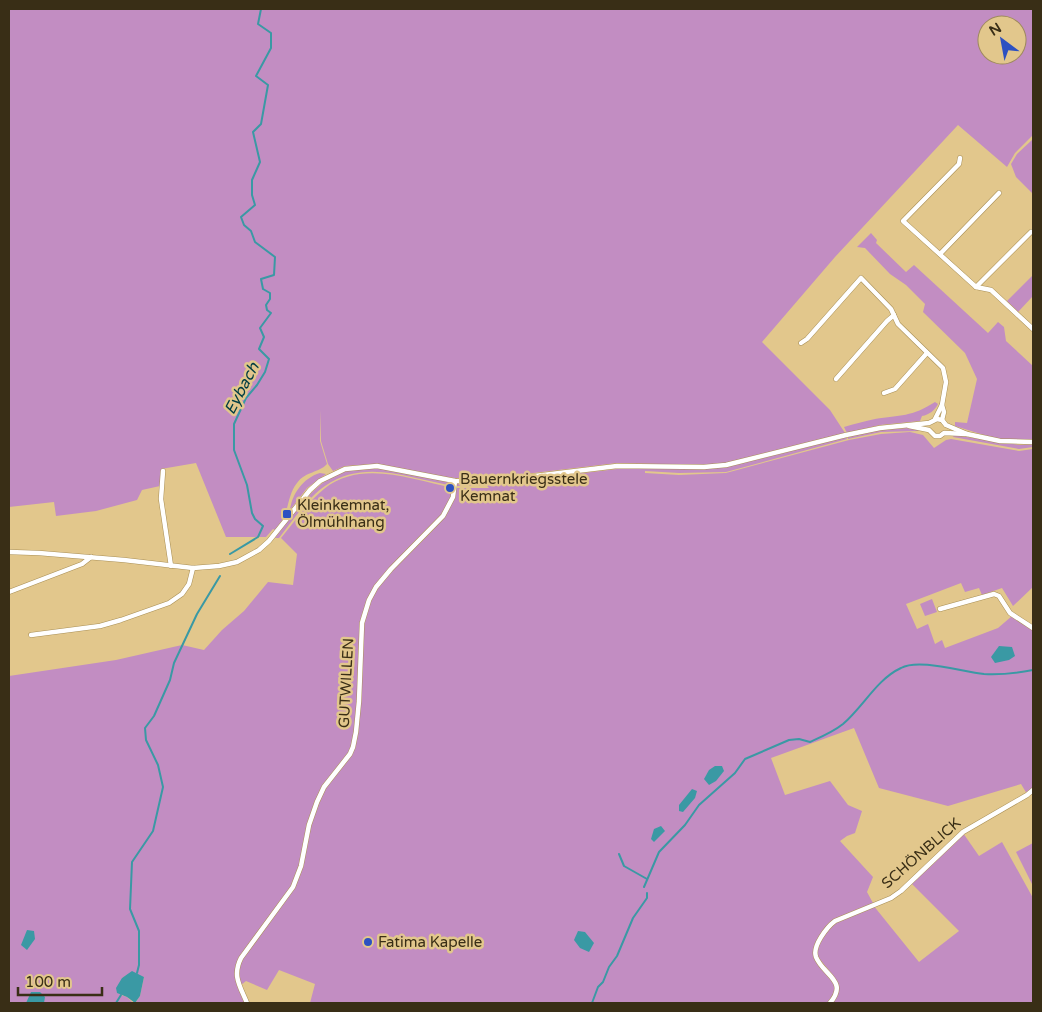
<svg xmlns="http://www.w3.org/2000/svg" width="1042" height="1012" viewBox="0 0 1042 1012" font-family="'Varela Round',sans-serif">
  <rect width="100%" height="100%" fill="#e2c78c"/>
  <g fill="#c28dc2" fill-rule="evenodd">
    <path d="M 9,9 L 1033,9 L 1033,135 L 1015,153 L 1007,167 L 958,125 L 835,257 L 762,342 L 830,410 L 845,433 L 726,463 L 704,465 L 617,463 L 483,479 L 455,478 L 423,474 L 377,464 L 345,466 L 333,471 L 328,464 L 321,441 L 320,410 L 320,441 L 327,464 C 319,473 306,471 297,483 C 289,493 289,505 284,517 C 282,521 278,526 275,530 L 273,529 L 266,537 L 226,537 L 196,463 L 161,469 L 160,486 L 142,490 L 137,500 L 96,511 L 56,516 L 54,502 L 9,507 ZM 987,25 L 1017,25 L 1017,55 L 987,55 Z"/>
    <polygon points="1033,139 1033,194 1016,177 1011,164 1017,154"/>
    <polygon points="871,233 877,240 876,243 906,272 914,265 988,333 998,322 1004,327 1006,341 1033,366 1033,441 1000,440 955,426 955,422 967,423 977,379 965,353 923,312 925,304 906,285 890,274 865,248 857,247"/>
    <polygon points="1033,275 1033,296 1018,312 1007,301"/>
    <path d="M 935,402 L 938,404 C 935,410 929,415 922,416 L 920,421 L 880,425 L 847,433 L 844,427 C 854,424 865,421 875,419 C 900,415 912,417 935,402 Z"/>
    <polygon points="908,428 919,430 918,431 881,432 848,439 848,437 880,430"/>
    <path d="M 910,432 L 923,435 L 934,448 L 946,440 L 951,439 L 1019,451 L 1033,449 L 1033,587 L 1013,606 L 1002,588 L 982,595 L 979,588 L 965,592 L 961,583 L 906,604 L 917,629 L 928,624 L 935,644 L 942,640 L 945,648 L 998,628 L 1012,616 L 1033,627 L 1033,788 L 1027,794 L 1021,784 L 948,806 L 879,788 L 854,728 L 771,758 L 785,795 L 830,781 L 848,805 L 862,811 L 855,833 L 847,836 L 840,841 L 873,877 L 867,892 L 873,903 C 837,918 827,917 815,957 L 835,984 L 834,997 L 828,1003 L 310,1003 L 315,984 L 279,970 L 267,990 L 246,981 L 241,985 L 246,1003 L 135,1003 L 140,996 L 144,977 L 127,975 L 122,978 L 121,995 L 127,997 L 133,1003 L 9,1003 L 9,676 L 116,660 L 182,645 L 204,650 L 222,630 L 244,611 L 268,582 L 293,585 L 297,554 L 281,538 C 295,521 308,502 324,489 C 362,459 412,480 453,488 C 447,523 411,543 390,569 C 377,584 365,602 360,622 C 366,611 371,598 378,587 C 399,555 451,527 456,488 L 489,488 L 487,486 L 457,486 L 457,483 L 508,482 L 617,469 L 704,469 L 727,467 L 846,437 L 847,439 L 726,472 L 679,473 L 645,471 L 645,473 L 679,475 L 726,473 L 849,440 L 881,434 Z"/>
    <polygon points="954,435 1020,445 1033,444 1033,447 1019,449 953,437"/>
    <path d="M 377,468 L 454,482 L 454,486 C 409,479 366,458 325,486 C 308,497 292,522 279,538 L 275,538 C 292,516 318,477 346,471 C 356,469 367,469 377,468 Z"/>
    <path d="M 320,473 L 326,474 L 307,488 L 290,510 C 292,494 303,478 320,473 Z"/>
    <polygon points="932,599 937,612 925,616 920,604"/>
    <polygon points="963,833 979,856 1002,842 1033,898 1033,1003 831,1003 837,983 832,974 817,956 816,950 831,925 873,905 919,962 959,931 911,883"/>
    <polygon points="1033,843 1033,886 1016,852"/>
  </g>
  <g fill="#3a99a4">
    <polygon points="999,646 1012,647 1015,656 1009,660 995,663 991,657"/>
    <polygon points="715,766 722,766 724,771 716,781 709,785 704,779 709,770"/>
    <polygon points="692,789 697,791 695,798 683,812 679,811 679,805"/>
    <polygon points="661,826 665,831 654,842 651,839 654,829"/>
    <polygon points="27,930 34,931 35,939 27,950 21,945"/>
    <polygon points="578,931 585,932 594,943 589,952 580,948 574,940"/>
    <polygon points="132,971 144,977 140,996 135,1003 127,997 117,993 116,988 122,978"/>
    <polygon points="31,992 40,992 45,997 44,1003 26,1003"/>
  </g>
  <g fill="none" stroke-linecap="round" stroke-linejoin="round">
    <g stroke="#3a99a4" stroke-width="2">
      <polyline points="230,554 258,537 263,526 255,519 252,513 247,485 234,450 234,424 246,398 257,385 265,372 269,359 259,349 264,337 260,328 271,313 267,310 266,305 270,299 270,293 263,289 261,279 274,275 275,257 255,242 251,231 244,225 241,217 255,205 252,195 252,180 260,162 253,132 261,124 268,85 256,76 271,48 271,33 258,24 261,9"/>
      <polyline points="619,854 624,866 647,879"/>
      <path d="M 644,887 L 659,852 L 685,825 L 699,805 L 735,773 L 745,759 L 789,740 L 799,739 L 810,742 C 821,737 833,732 843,724 C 863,707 877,679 901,668 C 919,658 962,672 984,674 C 1000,675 1017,673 1033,670"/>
      <polyline points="137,973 139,965 139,931 130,909 132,862 153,831 163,787 158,765 146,740 145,728 154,716 170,680 174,663 197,614 220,576"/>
      <polyline points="116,1003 121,995"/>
      <polyline points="592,1003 598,987 603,982 609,967 617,956 633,918 647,898 647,893"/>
    </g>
    <defs>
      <g id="minor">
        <polyline points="960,158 959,164 903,221 976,287 991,290 1033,329"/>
        <polyline points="940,254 999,193"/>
        <polyline points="976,287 1031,232"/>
        <polyline points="801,343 807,339 861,278 891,309 898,324 943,368 946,382 942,405 944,412 942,420"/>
        <polyline points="836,379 887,321 894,315"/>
        <polyline points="884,393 895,389 927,353"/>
        <polyline points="935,419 942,405"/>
        <polyline points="909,426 929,430 935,436 940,436 944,433 967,434 1000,441 1033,442"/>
        <polyline points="163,471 161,499 171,566"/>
        <polyline points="9,552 39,553 124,560 193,568 219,566 237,562 259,550 269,541 310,490 320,481 345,469 377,466 455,481 486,482 617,466 704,467 726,465 846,435 880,428 929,423 937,419 942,420 946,425 967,434"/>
        <polyline points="9,592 82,564 91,557"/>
        <polyline points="940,609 994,594 999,596 1010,613 1033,628"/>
        <polyline points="31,635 100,626 121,620 169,603 182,594 189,584 193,568"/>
        <path d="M 247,1003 C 240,986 232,976 241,958 L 293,887 L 301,866 L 309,825 L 317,802 L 324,787 L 350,754 L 353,747 L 356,732 L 359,701 L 362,623 L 369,600 L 376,587 L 391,569 L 443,516 L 453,497 L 455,481"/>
        <path d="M 830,1003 C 849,981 823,975 816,957 C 812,946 827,927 835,921 L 891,898 L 901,891 L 963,832 L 1027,795 L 1033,790"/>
      </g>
    </defs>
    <use href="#minor" stroke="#a98f55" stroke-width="5.5"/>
    <use href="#minor" stroke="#fff" stroke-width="4.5"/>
  </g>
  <g fill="#2d51c1" stroke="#e2c78c" stroke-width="2">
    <circle cx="450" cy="488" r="5"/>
    <rect x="282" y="509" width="10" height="10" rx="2.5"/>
    <circle cx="368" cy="942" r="5"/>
  </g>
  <g text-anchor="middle" stroke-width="5" stroke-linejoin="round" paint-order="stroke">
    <g font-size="15" fill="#392e16" stroke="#e2c78c" text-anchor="start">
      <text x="460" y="484">Bauernkriegsstele<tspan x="460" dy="17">Kemnat</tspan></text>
      <text x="297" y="510">Kleinkemnat,<tspan x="297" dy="17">Ölmühlhang</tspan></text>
      <text x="378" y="947">Fatima Kapelle</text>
    </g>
    <g font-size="15" fill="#392e16" stroke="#e2c78c">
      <text transform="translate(346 683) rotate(-87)" y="5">GUTWILLEN</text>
      <text transform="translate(921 853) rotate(-41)" y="5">SCHÖNBLICK</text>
    </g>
    <g font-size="16" font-style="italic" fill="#003d43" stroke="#e2c78c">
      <text transform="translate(241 388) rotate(-62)" y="6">Eybach</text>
    </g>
  </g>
  <rect width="1042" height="1012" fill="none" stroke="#392e16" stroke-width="20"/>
  <g transform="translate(1002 40) rotate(328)"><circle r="24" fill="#e2c78c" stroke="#9e8a5d"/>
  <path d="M0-4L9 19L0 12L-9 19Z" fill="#2d51c1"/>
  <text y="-8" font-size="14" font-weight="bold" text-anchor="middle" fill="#392e16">N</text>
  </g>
  <path d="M18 987v8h84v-8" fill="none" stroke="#392e16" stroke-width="2.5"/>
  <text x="25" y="987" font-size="15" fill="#392e16" stroke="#e2c78c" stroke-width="4" paint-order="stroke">100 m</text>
</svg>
